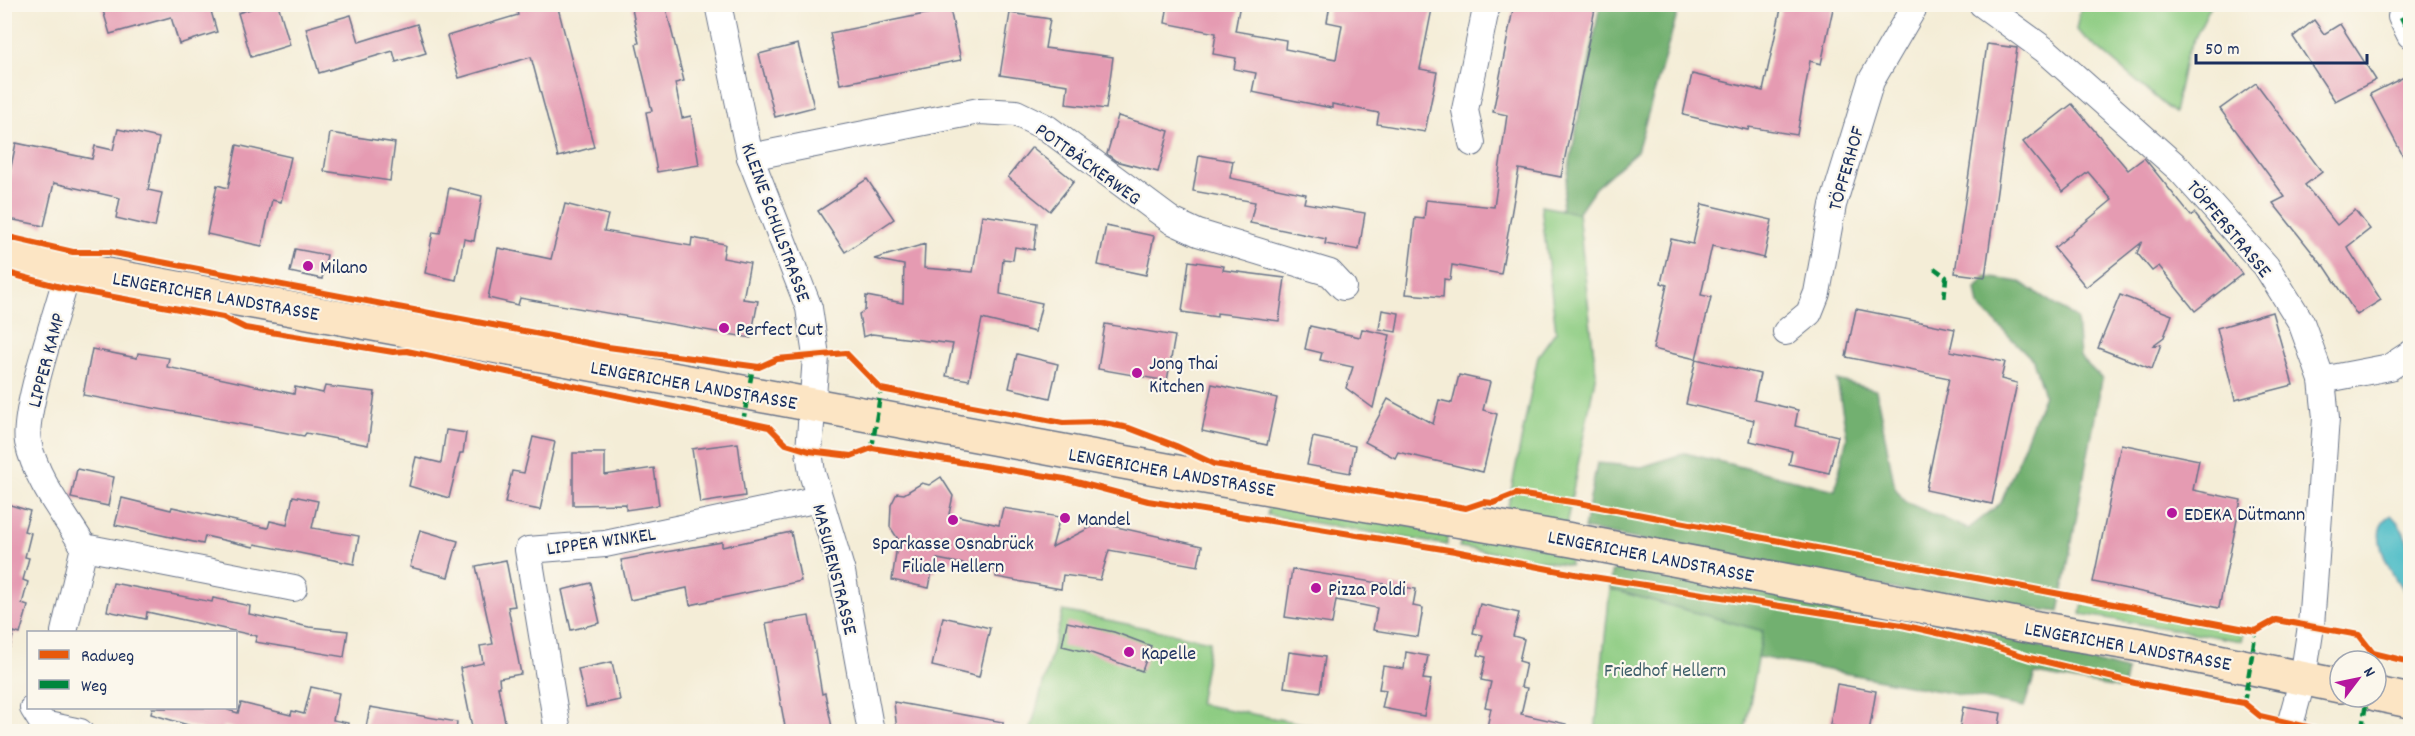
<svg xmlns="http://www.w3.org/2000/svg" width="2415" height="736" viewBox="0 0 2415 736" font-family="Dekko,sans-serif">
  <rect width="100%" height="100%" fill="#fbf7ec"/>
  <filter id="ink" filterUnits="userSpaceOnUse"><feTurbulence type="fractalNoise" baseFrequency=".0167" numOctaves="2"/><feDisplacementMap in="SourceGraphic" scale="12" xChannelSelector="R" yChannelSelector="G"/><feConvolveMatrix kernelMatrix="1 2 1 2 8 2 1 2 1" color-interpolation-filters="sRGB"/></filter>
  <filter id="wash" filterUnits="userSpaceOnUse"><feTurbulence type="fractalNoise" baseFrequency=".008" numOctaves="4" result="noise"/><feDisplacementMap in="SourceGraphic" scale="24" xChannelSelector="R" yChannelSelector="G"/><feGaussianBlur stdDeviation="1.35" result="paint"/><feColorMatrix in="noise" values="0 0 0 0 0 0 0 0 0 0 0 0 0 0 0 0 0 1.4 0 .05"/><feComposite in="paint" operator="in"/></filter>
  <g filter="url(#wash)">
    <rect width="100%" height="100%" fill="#f4edd7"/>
    <g fill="#8dcc82" stroke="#547e70" stroke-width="1.5">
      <polygon points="2081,5 2211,5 2186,56 2174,113 2076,30"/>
      <polygon points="1541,206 1578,213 1596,373 1566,526 1506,516 1538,356 1556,331"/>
      <polygon points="1275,502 1447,532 1447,545 1267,515 1269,506"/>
      <polygon points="1464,534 1563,550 1569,557 1570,565 1459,547"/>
      <polygon points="1610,589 1763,631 1745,731 1595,732"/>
      <polygon points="2083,603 2243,632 2241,641 2081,614"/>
      <polygon points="1063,611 1210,641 1199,704 1342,731 1030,732"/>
    </g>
    <g fill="#72b070" stroke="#467067" stroke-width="1.5">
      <polygon points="1600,5 1680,5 1637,151 1595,188 1578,213 1561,210"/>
      <polygon points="1985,277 2020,282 2077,319 2080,357 2102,379 2059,612 1899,590 1584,529 1597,463 1642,467 1685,453 1835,490 1847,437 1837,380 1876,390 1895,488 1905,502 1968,529 2001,503 2044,395 2033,360 1979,306 1976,289"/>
      <polygon points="1626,564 1987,631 2127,671 2123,689 2035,674 2024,707 1758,657 1763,631 1610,589 1611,572"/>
    </g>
    <path fill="#4fbdc7" stroke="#357692" stroke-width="1.5" d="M 2391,515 C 2415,537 2411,567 2410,598 C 2395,582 2362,529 2391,515 Z"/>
    <g id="blocks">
      <g fill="#e59bb2">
        <polygon points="101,4 209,4 217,32 179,44 171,17 110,34"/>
        <polygon points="265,4 278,4 290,45 251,57 238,13"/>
        <polygon points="515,4 557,4 594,147 558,157 531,57 459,78 447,36 518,15"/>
        <polygon points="631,4 665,4 684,81 675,83 682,118 691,116 699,165 657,172 646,112 652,111 636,44 639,43"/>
        <polygon points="1168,4 1240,4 1235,31 1286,40 1285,49 1336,59 1342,25 1327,22 1330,4 1433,4 1420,69 1437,72 1425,132 1377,124 1379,113 1332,104 1332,108 1252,92 1256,73 1234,69 1236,58 1213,54 1216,33 1165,23"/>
        <polygon points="1514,4 1596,4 1561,177 1519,169 1501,274 1452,265 1450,280 1444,279 1443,297 1406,294 1415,218 1424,219 1426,200 1494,207 1507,115 1493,112"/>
        <polygon points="1782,4 1834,4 1821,64 1810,61 1797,135 1749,127 1748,130 1683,115 1692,74 1763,91"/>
        <polygon points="950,9 961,60 840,84 830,33"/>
        <polygon points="1010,13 1050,19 1045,48 1113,57 1106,109 1066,104 1068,85 1000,75"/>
        <polygon points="351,15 359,42 417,24 426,53 396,62 393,51 319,73 306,28"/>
        <polygon points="2314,20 2324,34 2340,24 2376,80 2335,101 2293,37"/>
        <polygon points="798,44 814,107 775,117 759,54"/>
        <polygon points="1987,44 2017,48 1985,277 1955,273"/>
        <polygon points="2410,74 2410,169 2370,94"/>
        <polygon points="2256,83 2322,172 2305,185 2337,225 2355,210 2370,229 2347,247 2381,300 2357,315 2324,265 2323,266 2273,203 2285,197 2220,109"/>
        <polygon points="2072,104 2128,170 2144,158 2145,159 2191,216 2194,213 2242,274 2195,311 2159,266 2152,271 2137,253 2141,243 2086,287 2054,248 2112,200 2088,172 2063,192 2023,142"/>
        <polygon points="1118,116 1169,131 1158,172 1116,161 1107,154"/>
        <polygon points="118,129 159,138 148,190 162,193 155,227 116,218 120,198 54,183 44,226 4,218 4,200 16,143 92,159 95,146 113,150"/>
        <polygon points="330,133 395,143 390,181 324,171"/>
        <polygon points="237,145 291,157 281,202 272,200 262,246 207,234 217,185 228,188"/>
        <polygon points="1032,147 1074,181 1050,211 1008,177"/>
        <polygon points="1199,155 1233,161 1230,178 1306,194 1304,203 1365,213 1359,250 1325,244 1326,239 1250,223 1255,202 1193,191"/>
        <polygon points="867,179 894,219 845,252 818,211"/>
        <polygon points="449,188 482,196 474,241 464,239 456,280 425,273 433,232 440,233"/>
        <polygon points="565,204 608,215 604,231 691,246 692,238 725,244 723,258 750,263 743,299 758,301 751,338 520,298 518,305 488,298 498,248 551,259"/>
        <polygon points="1702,204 1772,220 1764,258 1712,246 1701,295 1711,297 1696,359 1653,349 1667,285 1661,283 1671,239 1693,244"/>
        <polygon points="982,215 1037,223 1034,250 1015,247 1013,260 1003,259 1000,294 1042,303 1035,332 982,319 969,380 946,376 953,344 872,334 863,337 859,314 865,310 866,296 903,303 904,265 874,259 925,244 924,268 973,272"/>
        <polygon points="1106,226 1154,236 1146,275 1098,265"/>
        <polygon points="295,249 327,255 322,279 290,272"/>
        <polygon points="1189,261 1224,266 1223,270 1285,278 1279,321 1217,313 1217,317 1182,312"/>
        <polygon points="2120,295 2172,315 2164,337 2152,346 2161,344 2152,369 2098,348"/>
        <polygon points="1856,309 1955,329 1950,351 2005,362 2001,379 2017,383 1992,504 1926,490 1949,378 1846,357"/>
        <polygon points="1382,310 1399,313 1396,332 1379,329"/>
        <polygon points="2272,312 2293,385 2235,400 2217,328"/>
        <polygon points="1105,324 1175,336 1167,381 1098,369"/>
        <polygon points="1310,326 1360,337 1362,329 1390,335 1373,408 1346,388 1353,367 1320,360 1322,353 1305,349"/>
        <polygon points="92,349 137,358 138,353 169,358 167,367 294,394 295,387 323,393 325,386 375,392 368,445 306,433 304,436 83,395"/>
        <polygon points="1017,354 1058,364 1050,398 1009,388"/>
        <polygon points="1696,359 1760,374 1754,400 1798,410 1795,426 1838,436 1829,473 1789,464 1792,451 1750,441 1754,420 1686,404"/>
        <polygon points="1459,375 1490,382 1483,410 1497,414 1483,472 1398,452 1395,458 1365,442 1388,399 1433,424 1439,400 1452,403"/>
        <polygon points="1212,384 1277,398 1267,445 1202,431"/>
        <polygon points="446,430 466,433 463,453 460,453 449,498 409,486 416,457 441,463"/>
        <polygon points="533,437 555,442 540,510 505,503 512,471 524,473"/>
        <polygon points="1313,437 1355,446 1350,473 1307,465"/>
        <polygon points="738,443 745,496 700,503 692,449"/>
        <polygon points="2121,444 2199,460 2193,490 2241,500 2219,608 2093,582"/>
        <polygon points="573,453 605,453 605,475 654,468 659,505 626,510 626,504 573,505"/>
        <polygon points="77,469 114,477 108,506 71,498"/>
        <polygon points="941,477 953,496 949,514 999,525 1003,508 1060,517 1052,547 1099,523 1202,546 1198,566 1109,550 1100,580 1063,575 1061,589 996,577 996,570 937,559 936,572 932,572 929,588 892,580 898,539 890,527 891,505 897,493 904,494 922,483 929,485"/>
        <polygon points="293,496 318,501 312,528 359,536 354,564 255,544 254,547 205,536 203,544 115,525 122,498 171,510 172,507 268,528 270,521 287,525"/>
        <polygon points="4,503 30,511 24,531 31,533 25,557 29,558 23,580 28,582 22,604 28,606 20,634 14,632 10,647 4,647"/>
        <polygon points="420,530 458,541 448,577 410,567"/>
        <polygon points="791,532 801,581 690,605 687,588 630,600 621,560 722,542 722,547"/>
        <polygon points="506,560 515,606 508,607 521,674 499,678 500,687 498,687 507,732 473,732 460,668 483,663 480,646 493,644 476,566"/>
        <polygon points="1292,569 1416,589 1413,606 1423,608 1418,637 1373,630 1377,608 1336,600 1332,624 1285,617"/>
        <polygon points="113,583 212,602 213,598 250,606 249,614 309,627 348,631 344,657 255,642 257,636 147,612 146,619 107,611"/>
        <polygon points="591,583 600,623 571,630 562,590"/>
        <polygon points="1480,604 1519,613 1513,636 1524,639 1519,661 1526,663 1521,687 1527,688 1521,714 1566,724 1565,732 1486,732 1491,708 1485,707 1491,682 1481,680 1486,657 1478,655 1483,635 1473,633"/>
        <polygon points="809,616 822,694 825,693 833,732 786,732 766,623"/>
        <polygon points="943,617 990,628 979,677 932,666"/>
        <polygon points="1067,622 1114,632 1151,646 1142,671 1091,653 1062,646"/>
        <polygon points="1289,652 1325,657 1320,692 1284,687"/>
        <polygon points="1406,652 1428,656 1423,679 1431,680 1424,716 1382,708 1386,690 1379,689 1383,666 1404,669"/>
        <polygon points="612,662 620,700 586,707 578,669"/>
        <polygon points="1837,684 1876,691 1869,732 1833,732 1834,726 1830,725"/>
        <polygon points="311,687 339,693 333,720 348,723 347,732 248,732 224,726 222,732 211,732 151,714 152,708 229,708 228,710 238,713 241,703 291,715 292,711 304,714"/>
        <polygon points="894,702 1003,722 1003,732 897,732"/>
        <polygon points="370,707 457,722 456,732 365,732"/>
        <polygon points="1963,707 2001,713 1998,732 1959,732"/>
      </g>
    </g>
  </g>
  <g filter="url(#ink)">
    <use href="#blocks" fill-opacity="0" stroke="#677288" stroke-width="1.5"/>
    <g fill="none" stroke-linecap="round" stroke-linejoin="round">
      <defs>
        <g id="street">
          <polyline points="718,4 750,157 809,308 816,356 809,451 812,473 842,572 871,732"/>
          <polyline points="1982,4 2045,50 2180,170 2266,266 2301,322 2322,380 2326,418 2311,626 2303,678 2288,732"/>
          <polyline points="2401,17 2410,35"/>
          <polyline points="1472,143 1465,110 1487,4"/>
          <polyline points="750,157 979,111 1016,113 1047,128 1172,221 1198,233 1330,273 1343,287"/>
          <polyline points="1786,332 1809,313 1817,293 1833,205 1871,81 1916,4"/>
          <polyline points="2322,380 2390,367 2410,354"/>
          <polyline points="84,547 294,588"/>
          <path d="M 64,632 L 84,547 C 64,514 36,480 28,442 C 22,412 60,304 69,268"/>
          <polyline points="33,708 43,724 80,732"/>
          <polyline points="558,732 528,550 605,544 819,499"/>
        </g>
        <g id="secondary">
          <polyline points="4,252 69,268 1188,474 1572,540 2037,628 2140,645 2340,686"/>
          <polyline points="2376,694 2410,701"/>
        </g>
      </defs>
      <use href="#street" stroke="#677288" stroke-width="28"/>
      <use href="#secondary" stroke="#677288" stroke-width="36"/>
      <use href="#street" stroke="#fff" stroke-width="26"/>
      <use href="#secondary" stroke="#fce5c4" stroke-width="33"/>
      <g stroke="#00873e" stroke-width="4.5" stroke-dasharray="9 4.5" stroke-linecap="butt">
        <polyline points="2401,17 2410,35"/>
        <polyline points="1934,268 1946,277 1944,302"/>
        <polyline points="743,422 753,366"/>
        <polyline points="872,448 881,389"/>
        <polyline points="2244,703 2256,631"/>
        <polyline points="2362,728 2367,697"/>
        <polyline points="2333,732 2362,728 2383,732"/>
      </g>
      <defs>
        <g id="cycleway">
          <polyline points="4,236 73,252 109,252 608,347 759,367 777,359 846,353 881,389 1063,423 1099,422 1129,428 1176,446 1214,464 1466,508 1484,502 1493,503 1516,494 1579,503 2256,631 2276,620 2359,635 2373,653 2410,662"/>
          <polyline points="4,272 64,288 223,317 245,328 393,352 407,351 769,427 786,444 809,451 851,456 872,448 1065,479 1148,501 1455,551 1580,575 1902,625 1986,644 2030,658 2135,683 2244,703 2260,716 2329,732"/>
        </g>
      </defs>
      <use href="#cycleway" stroke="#fbf7ec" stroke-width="10"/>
      <use href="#cycleway" stroke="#e8590c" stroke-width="6"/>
    </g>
  </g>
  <g fill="#b5179e" stroke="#fbf7ec" stroke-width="2">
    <circle cx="308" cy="266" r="6"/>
    <circle cx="724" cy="328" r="6"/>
    <circle cx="1137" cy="373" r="6"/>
    <circle cx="2172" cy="513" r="6"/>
    <circle cx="1065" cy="518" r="6"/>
    <circle cx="953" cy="520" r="6"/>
    <circle cx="1316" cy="588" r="6"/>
    <circle cx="1129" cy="652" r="6"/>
  </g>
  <g text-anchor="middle" stroke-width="4.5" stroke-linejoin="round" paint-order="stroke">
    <g font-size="20" fill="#1b2f5e" stroke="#fbf7ec">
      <text transform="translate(1089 163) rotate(36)" y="7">POTTBÄCKERWEG</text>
      <text transform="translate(1845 168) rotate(-74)" y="7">TÖPFERHOF</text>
      <text transform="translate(777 222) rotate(70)" y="7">KLEINE SCHULSTRASSE</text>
      <text transform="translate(2230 228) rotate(50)" y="7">TÖPFERSTRASSE</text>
      <text transform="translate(216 295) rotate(10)" y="7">LENGERICHER LANDSTRASSE</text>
      <text transform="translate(45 360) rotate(-75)" y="7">LIPPER KAMP</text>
      <text transform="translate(694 384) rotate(10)" y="7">LENGERICHER LANDSTRASSE</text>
      <text transform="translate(1172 471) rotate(10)" y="7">LENGERICHER LANDSTRASSE</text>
      <text transform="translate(601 540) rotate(-8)" y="7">LIPPER WINKEL</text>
      <text transform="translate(1651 555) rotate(11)" y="7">LENGERICHER LANDSTRASSE</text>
      <text transform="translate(836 569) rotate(76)" y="7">MASURENSTRASSE</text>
      <text transform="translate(2128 645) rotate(10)" y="7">LENGERICHER LANDSTRASSE</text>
    </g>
    <g font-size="20" fill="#1b2f5e" stroke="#fbf7ec" text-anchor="start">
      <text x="320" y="273">Milano</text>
      <text x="736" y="335">Perfect Cut</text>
      <text x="1149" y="369">Jong Thai<tspan x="1149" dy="23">Kitchen</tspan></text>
      <text x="2184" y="520">EDEKA Dütmann</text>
      <text x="1077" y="525">Mandel</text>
      <text x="953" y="549" text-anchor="middle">Sparkasse Osnabrück<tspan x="953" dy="23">Filiale Hellern</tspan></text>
      <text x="1328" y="595">Pizza Poldi</text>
      <text x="1141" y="659">Kapelle</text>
    </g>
    <g font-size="20" fill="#3d5e69" stroke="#fbf7ec">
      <text x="1665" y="676">Friedhof Hellern</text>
    </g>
  </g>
  <rect width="2415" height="736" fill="none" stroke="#fbf7ec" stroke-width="24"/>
  <rect x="27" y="631" width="210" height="78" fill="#fbf7ec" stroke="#a1a7b3" stroke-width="1.5"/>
  <rect x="39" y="650" width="30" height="9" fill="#e8590c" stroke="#a1a7b3" stroke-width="1.5"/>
  <text x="81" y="661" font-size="18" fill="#1b2f5e">Radweg</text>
  <rect x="39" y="680" width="30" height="9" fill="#00873e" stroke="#a1a7b3" stroke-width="1.5"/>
  <text x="81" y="691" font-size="18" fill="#1b2f5e">Weg</text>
  <g transform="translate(2358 679) rotate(58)"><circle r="28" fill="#fbf7ec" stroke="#a1a7b3" stroke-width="1.5"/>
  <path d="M0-4.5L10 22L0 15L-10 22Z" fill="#b5179e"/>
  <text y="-9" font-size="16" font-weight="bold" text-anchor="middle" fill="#1b2f5e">N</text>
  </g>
  <path d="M2196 54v9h171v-9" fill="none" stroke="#1b2f5e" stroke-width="3"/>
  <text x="2205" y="54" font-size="18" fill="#1b2f5e" stroke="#fbf7ec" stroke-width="4.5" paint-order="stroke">50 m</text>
</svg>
